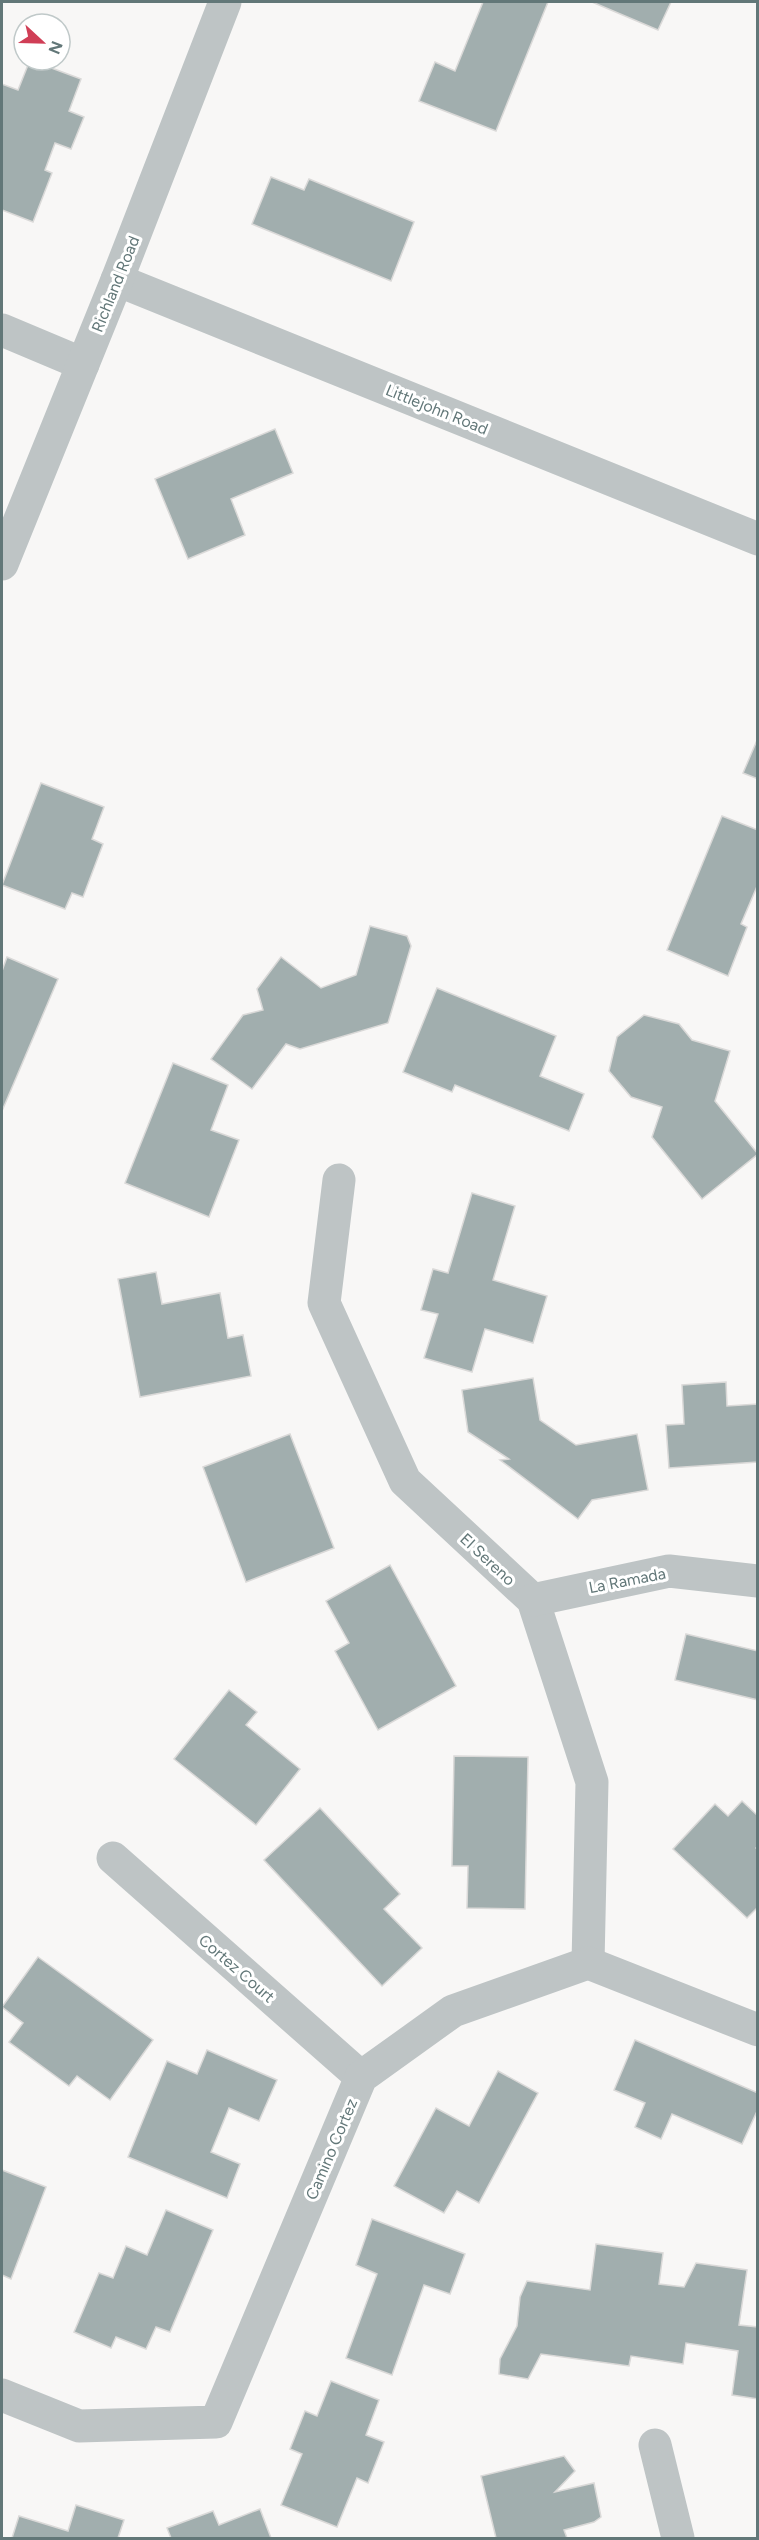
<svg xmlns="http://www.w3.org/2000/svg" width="759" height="2540" viewBox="0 0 759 2540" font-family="Figtree,sans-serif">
  <rect width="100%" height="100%" fill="#f8f7f6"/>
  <g fill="#a1aeae" stroke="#dad9d8" stroke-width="1.5">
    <polygon points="483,2 548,2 496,131 419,101 435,62 455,71"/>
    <polygon points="592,2 671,2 658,30"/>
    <polygon points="30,60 81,79 69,111 84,117 71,149 55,143 45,170 52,173 33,222 2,210 2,84 18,90"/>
    <polygon points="271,177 304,190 309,179 414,222 391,281 252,224"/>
    <polygon points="275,429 293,473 231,499 245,535 188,559 155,479"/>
    <polygon points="758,738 758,779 743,773"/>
    <polygon points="41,783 104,807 92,839 103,844 83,897 72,893 65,909 2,885"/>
    <polygon points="722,816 758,830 758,884 741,924 747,927 728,976 667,950"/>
    <polygon points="370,926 407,936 411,946 388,1023 300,1049 286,1044 252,1089 211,1059 243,1015 263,1010 257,989 281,957 321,988 356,975"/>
    <polygon points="7,957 58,979 2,1111 2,971"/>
    <polygon points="437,988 556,1036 540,1076 584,1094 569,1131 455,1085 452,1092 403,1072"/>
    <polygon points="644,1015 679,1024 692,1040 730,1051 715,1101 758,1154 702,1199 652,1137 662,1107 631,1097 609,1071 617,1037"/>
    <polygon points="173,1063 228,1085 211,1130 239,1140 209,1217 125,1183"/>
    <polygon points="472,1193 515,1206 493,1280 547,1296 533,1343 485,1329 472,1372 424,1358 438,1314 421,1310 433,1269 448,1273"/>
    <polygon points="156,1272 162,1304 220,1293 228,1338 243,1335 251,1376 140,1397 118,1279"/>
    <polygon points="533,1378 540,1420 576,1445 637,1434 648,1490 592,1500 578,1519 500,1460 509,1459 468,1432 462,1390"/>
    <polygon points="726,1382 727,1406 758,1404 758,1462 669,1468 666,1425 684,1424 682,1385"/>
    <polygon points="290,1434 334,1548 246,1582 203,1467"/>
    <polygon points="390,1565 456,1686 378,1730 335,1651 349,1643 326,1601"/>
    <polygon points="686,1634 758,1651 758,1700 675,1680"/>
    <polygon points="229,1690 257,1712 246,1725 300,1769 256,1825 174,1759"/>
    <polygon points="454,1756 528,1757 525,1909 467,1908 468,1866 452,1866"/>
    <polygon points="742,1801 758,1816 758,1846 756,1848 758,1850 758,1907 747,1918 673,1849 715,1804 728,1816"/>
    <polygon points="320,1808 400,1894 384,1909 422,1948 382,1986 264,1860"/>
    <polygon points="38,1957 153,2040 110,2100 77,2076 69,2086 9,2042 23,2023 2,2007"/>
    <polygon points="635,2040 758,2093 758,2109 742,2144 672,2114 661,2139 635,2127 645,2103 614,2090"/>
    <polygon points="207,2050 277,2080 259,2121 229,2108 211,2152 240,2164 227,2198 128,2157 167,2061 197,2074"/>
    <polygon points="498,2071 538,2093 479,2203 457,2191 444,2213 394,2186 436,2108 469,2126"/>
    <polygon points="2,2170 46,2187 11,2279 2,2275"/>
    <polygon points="166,2210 213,2230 170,2332 156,2327 146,2349 116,2337 111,2348 74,2332 99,2273 113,2278 126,2246 147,2255"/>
    <polygon points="372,2219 465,2254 450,2294 424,2285 392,2375 346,2358 377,2274 356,2265"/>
    <polygon points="596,2244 663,2253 659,2284 684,2287 696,2263 747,2270 739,2325 758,2327 758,2399 732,2395 738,2351 686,2343 683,2364 631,2356 629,2366 541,2354 528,2379 499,2374 500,2359 517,2326 520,2297 527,2281 590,2290"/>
    <polygon points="331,2381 379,2400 366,2435 384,2442 368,2483 357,2478 337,2527 281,2505 302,2454 290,2449 305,2411 317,2416"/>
    <polygon points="564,2456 575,2471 555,2492 594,2483 601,2517 594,2522 564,2530 567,2538 496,2538 481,2476"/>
    <polygon points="76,2505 124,2520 118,2538 12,2538 19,2516 68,2531"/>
    <polygon points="260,2509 271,2538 171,2538 167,2528 213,2511 219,2525"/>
  </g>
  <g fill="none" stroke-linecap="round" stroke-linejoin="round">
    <g stroke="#bec4c5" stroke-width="33">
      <polyline points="117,280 758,539"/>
      <polyline points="2,330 83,364"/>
      <polyline points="2,564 117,280 225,2"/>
      <polyline points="339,1180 324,1303 405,1481 533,1600 592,1782 588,1963"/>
      <polyline points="533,1600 669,1571 758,1581"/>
      <polyline points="113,1858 361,2077"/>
      <polyline points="2,2395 79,2426 216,2422 361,2077 453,2011 588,1963 758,2030"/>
      <polyline points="655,2445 678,2538"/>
    </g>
  </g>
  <g text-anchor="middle" stroke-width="6" stroke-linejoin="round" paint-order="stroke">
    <g font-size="16" fill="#627778" stroke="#fff">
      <text transform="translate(115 284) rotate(-68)" y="6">Richland Road</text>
      <text transform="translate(437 409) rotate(22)" y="6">Littlejohn Road</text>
      <text transform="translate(488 1559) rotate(43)" y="6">El Sereno</text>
      <text transform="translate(627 1580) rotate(-11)" y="6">La Ramada</text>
      <text transform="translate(237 1968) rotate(41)" y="6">Cortez Court</text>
      <text transform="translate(331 2149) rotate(-67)" y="6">Camino Cortez</text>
    </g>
  </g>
  <rect width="759" height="2540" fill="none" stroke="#627778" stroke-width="6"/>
  <g transform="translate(42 42) rotate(112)"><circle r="28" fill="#ffffff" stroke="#c0c9c9" stroke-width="1.5"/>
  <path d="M0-4.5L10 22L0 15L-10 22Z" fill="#d03e56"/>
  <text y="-9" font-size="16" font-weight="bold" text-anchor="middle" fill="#627778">N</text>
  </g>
</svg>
